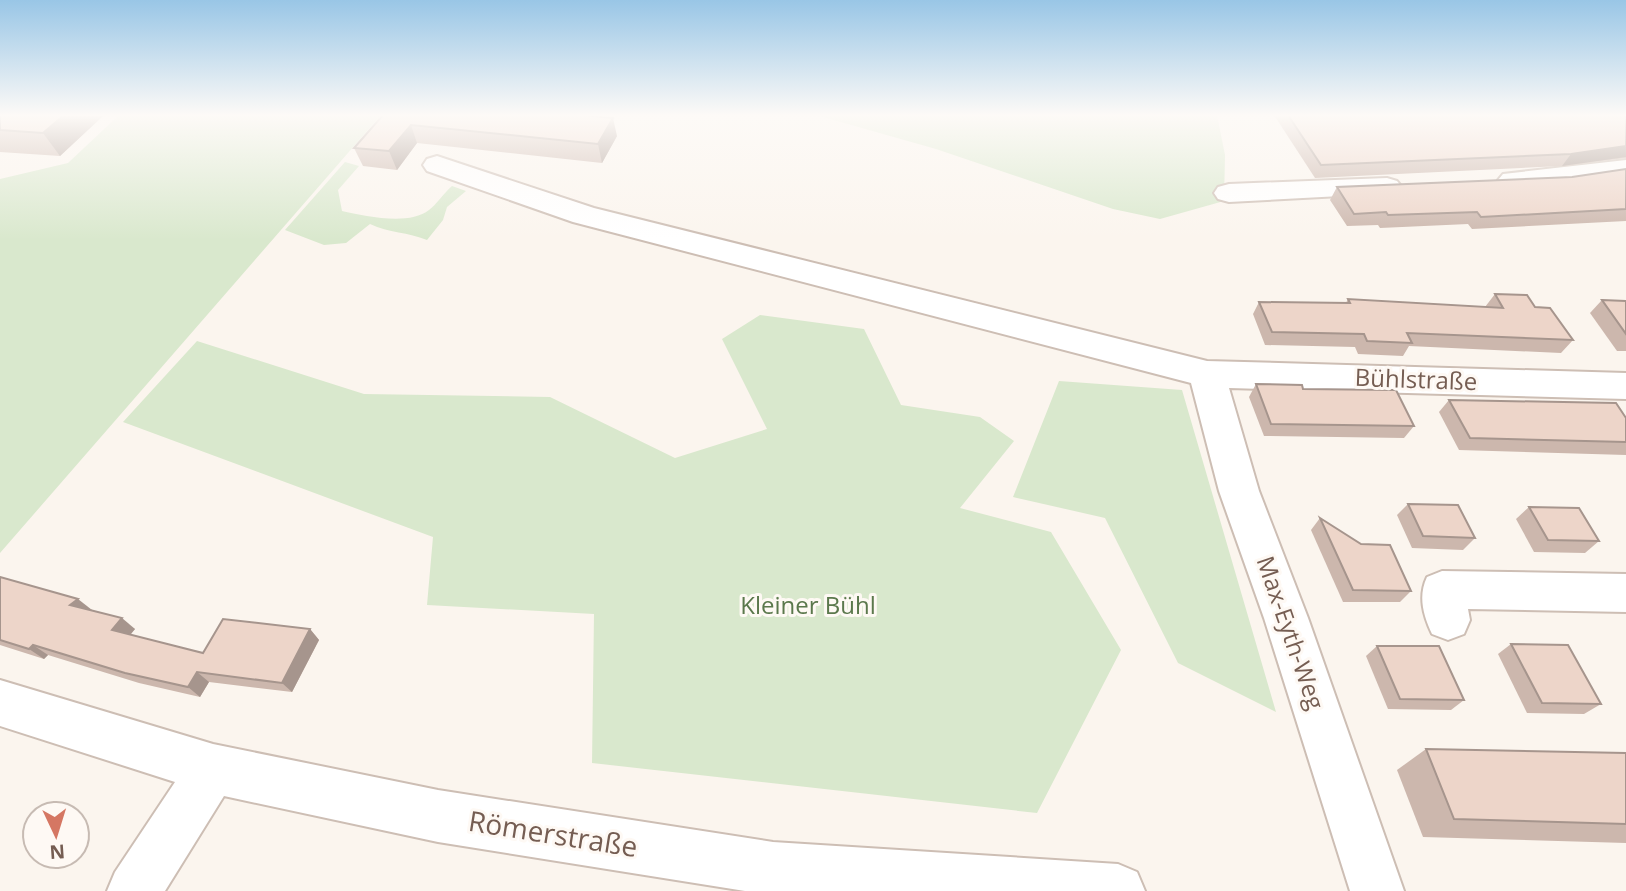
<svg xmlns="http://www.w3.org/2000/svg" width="1626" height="891" viewBox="0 0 1626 891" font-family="'Open Sans',sans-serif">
  <rect width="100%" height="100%" fill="#fbf5ee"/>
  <g fill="#d9e8cd">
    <polygon points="119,115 381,115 0,553 0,179 68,163"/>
    <polygon points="816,115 1217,115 1225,155 1224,201 1160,219 1113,209 936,149"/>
    <path d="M 345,162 L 359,166 L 338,190 L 342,211 C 365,216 409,226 429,210 C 436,205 444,193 452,186 L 466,191 L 447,207 L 443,220 L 427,240 C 408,232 389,233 370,224 L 346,243 L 324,245 L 285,230 Z"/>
    <polygon points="760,315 864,329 901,405 980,417 1014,441 960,508 1051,532 1121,650 1037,813 592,763 594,614 427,605 433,537 123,422 197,341 364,394 550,397 675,458 767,429 722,339"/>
    <polygon points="1059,381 1182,390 1276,712 1178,663 1105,518 1013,497"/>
  </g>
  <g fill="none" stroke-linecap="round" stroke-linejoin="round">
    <defs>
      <g id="minor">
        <polygon points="437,156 594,208 1207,361 1626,373 1626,399 1229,388 1259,491 1308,618 1404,891 1350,891 1264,618 1219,491 1191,383 573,222 427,171 423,165 427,159"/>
        <path d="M 1626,160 L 1626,178 C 1588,183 1541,196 1503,186 L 1498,180 L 1503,174 Z"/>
        <polygon points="1387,178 1397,181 1402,187 1397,193 1229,202 1218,199 1214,193 1218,187 1229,184"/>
        <path d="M 1442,571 L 1626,574 L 1626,612 L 1468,609 L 1470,620 L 1464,634 L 1448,640 L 1432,634 C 1423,615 1418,596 1427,577 Z"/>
        <polygon points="0,680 213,744 438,790 773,842 1118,864 1137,872 1145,891 745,891 438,842 224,796 165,891 107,891 115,872 175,782 0,726"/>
      </g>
    </defs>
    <use href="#minor" stroke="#cdbeb4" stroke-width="4"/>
    <use href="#minor" fill="#fff" fill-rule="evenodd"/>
  </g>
  <g fill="#ccb7ad">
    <polygon points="0,115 104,115 60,156 0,152"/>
    <polygon points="383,115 617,136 602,163 417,143 397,170 363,166 354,148"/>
    <polygon points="1274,115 1626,115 1626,158 1562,166 1315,178"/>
    <polygon points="1626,169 1626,221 1472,229 1468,224 1380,228 1378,225 1347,226 1330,200 1337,187 1572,177"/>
    <polygon points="1495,294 1535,307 1573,340 1561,353 1409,346 1403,356 1358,354 1355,347 1265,345 1253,314 1259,302 1346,303 1348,299 1485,307"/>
    <polygon points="1602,300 1626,301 1626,351 1617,351 1590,313"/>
    <polygon points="1256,384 1303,389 1414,426 1404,438 1264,436 1249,397"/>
    <polygon points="1449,400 1626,418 1626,455 1459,450 1439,412"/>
    <polygon points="1408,504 1475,538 1463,550 1412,548 1397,515"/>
    <polygon points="1529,507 1599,541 1585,553 1534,552 1516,519"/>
    <polygon points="1320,518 1411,591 1400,602 1343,602 1311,530"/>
    <polygon points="0,577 92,610 135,629 130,635 203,653 310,629 319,640 292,692 209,682 200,697 139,683 48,655 44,659 0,645"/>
    <polygon points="1511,644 1601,704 1584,714 1527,713 1498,654"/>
    <polygon points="1377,646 1464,700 1451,710 1388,709 1366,656"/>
    <polygon points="1426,749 1626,753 1626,843 1423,837 1397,770"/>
  </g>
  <g fill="#a6958d">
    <polygon points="64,115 104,115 60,156 43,133"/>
    <polygon points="613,118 617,136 602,163 598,144"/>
    <polygon points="411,125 417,143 397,170 389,151"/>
    <polygon points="1626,146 1626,157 1562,166 1571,154"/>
    <polygon points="78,599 92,610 70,605"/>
    <polygon points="122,618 135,629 125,641 112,630"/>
    <polygon points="310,629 319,640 292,692 282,683"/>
    <polygon points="33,645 48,655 44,659 29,649"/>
    <polygon points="197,672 209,682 200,697 188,687"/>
  </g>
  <g fill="#edd5c9" stroke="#a6958d" stroke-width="2">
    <polygon points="0,115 64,115 43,133 0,130"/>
    <polygon points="383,115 582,115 613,118 598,144 411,125 389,151 354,148"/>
    <polygon points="1288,115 1626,115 1626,146 1571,154 1321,165"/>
    <polygon points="1626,169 1626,209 1481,217 1477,212 1388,215 1386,212 1354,214 1337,187 1572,177"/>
    <polygon points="1495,294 1527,295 1535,307 1550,308 1573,340 1407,333 1412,343 1367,341 1364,334 1272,332 1259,302 1350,303 1348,299 1503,308"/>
    <polygon points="1602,300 1626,301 1626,334"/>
    <polygon points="1256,384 1302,385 1303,389 1396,390 1414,426 1271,424"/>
    <polygon points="1449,400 1616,403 1626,418 1626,442 1470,438"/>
    <polygon points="1408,504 1458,505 1475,538 1423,536"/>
    <polygon points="1529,507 1579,508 1599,541 1548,540"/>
    <polygon points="1320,518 1361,544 1390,545 1411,591 1353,590"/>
    <polygon points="0,577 78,599 70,605 122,618 112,630 203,653 223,619 310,629 282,683 197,672 188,687 125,673 33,645 29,649 0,640"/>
    <polygon points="1511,644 1568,645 1601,704 1542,703"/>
    <polygon points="1377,646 1439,646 1464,700 1400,699"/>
    <polygon points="1426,749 1626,753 1626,824 1454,819"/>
  </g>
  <linearGradient id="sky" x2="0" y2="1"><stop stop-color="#99c6e6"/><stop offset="0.48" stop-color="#fdfaf7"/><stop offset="1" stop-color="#fdfaf7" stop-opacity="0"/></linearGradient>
  <rect width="1626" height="240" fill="url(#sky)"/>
  <g text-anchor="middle" stroke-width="6" stroke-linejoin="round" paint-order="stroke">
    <g font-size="24" fill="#755d52" stroke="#fef9f4">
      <text transform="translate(1416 380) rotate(2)" y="8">Bühlstraße</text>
      <text transform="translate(1290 633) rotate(71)" y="8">Max-Eyth-Weg</text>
    </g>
    <g font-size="24" fill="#5b784c" stroke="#fef9f4">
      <text x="808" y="614">Kleiner Bühl</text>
    </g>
    <g font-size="28" fill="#755d52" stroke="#fef9f4">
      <text transform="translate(553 834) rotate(9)" y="10">Römerstraße</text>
    </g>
  </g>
  <g transform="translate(56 835) rotate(176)"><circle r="33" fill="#fef9f4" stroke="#c7bbb3" stroke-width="2"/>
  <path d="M0-5L12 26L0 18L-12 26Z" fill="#d57763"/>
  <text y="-10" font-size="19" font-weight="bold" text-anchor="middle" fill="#755d52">N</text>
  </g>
</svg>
